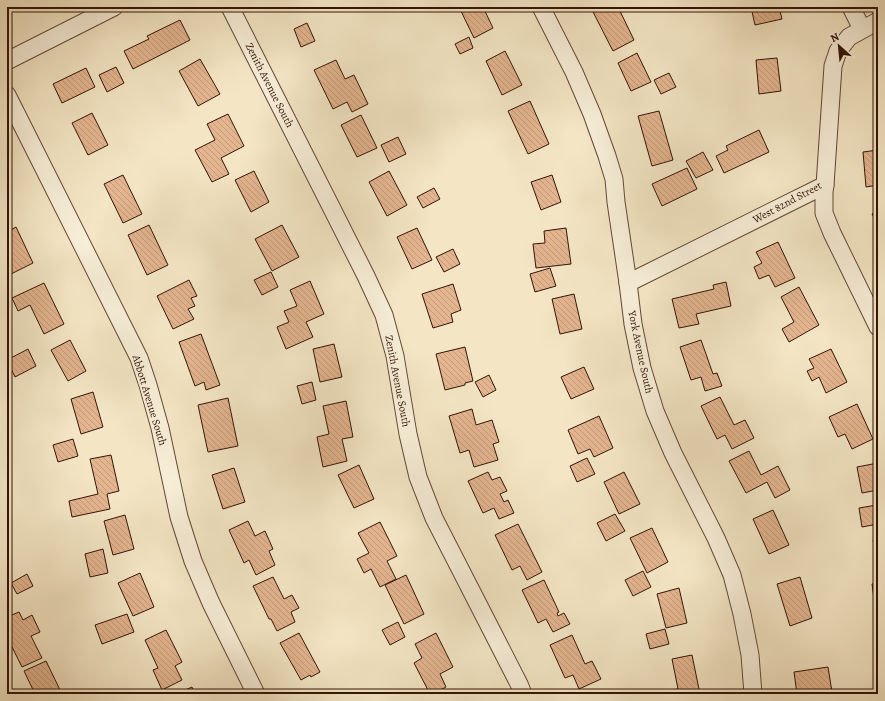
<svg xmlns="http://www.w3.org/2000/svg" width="885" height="701" viewBox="0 0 885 701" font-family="Alegreya,serif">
  <defs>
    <pattern id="building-back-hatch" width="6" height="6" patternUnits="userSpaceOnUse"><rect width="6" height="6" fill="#e4b58f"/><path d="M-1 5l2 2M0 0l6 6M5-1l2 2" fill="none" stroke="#c49b7a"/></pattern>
  </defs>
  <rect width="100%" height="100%" fill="#f4e6c5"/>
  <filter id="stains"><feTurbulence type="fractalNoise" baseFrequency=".005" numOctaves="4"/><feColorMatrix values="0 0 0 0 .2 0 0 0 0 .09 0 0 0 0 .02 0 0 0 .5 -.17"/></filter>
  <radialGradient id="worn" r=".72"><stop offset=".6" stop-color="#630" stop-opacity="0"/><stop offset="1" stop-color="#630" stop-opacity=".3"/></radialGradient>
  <g fill="url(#building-back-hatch)" stroke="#321407">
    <polygon points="459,7 483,7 493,28 474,38"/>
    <polygon points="593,7 618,7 634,40 613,51 591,8"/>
    <polygon points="751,7 779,7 782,19 755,25"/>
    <polygon points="180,20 190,40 133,69 124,51 149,39 147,36"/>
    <polygon points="307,23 315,41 301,47 294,29"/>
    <polygon points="469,37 473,48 460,54 455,44"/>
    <polygon points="505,51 522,85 502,95 486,61"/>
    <polygon points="637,53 651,82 631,91 618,63"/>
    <polygon points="777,58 781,91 759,94 756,60"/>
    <polygon points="200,59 220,94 198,106 179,71"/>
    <polygon points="336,60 345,79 354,75 368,104 352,112 347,102 333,109 314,70"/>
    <polygon points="116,67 124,83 107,92 99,75"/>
    <polygon points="86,68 95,87 62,103 53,84"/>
    <polygon points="669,73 676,87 661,94 654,80"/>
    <polygon points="530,101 549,144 528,154 508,111"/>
    <polygon points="659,111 673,160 652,166 638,116"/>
    <polygon points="92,113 108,145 88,155 72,123"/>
    <polygon points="228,114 244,146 221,158 229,174 212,182 195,150 215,140 207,124"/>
    <polygon points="361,115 377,148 357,157 341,125"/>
    <polygon points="759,130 769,152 724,173 716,156 728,150 726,146"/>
    <polygon points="398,137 406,154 389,162 381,145"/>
    <polygon points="878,150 878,185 866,187 863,152"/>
    <polygon points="703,152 713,170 696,178 686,161"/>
    <polygon points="687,168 697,189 662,206 652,184"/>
    <polygon points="254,171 269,202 251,212 235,180"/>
    <polygon points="389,171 407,205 387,216 369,182"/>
    <polygon points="123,175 142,214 123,223 104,184"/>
    <polygon points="552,175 561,202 541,210 531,182"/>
    <polygon points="434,188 440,199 423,208 417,197"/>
    <polygon points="878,211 878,225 872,214"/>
    <polygon points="149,225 168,265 147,275 128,235"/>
    <polygon points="282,225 299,257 272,271 255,239"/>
    <polygon points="16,227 33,263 7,276 7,232"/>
    <polygon points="417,228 432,260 412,269 397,237"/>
    <polygon points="566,228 571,264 536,268 533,244 545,243 544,231"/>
    <polygon points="778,242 795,278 775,287 769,275 759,279 754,267 762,263 756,252"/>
    <polygon points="453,249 460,264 444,272 436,257"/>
    <polygon points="550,268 556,286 535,292 530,274"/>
    <polygon points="271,272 278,287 262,295 254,280"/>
    <polygon points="189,280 197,296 191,298 195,306 188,309 194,319 173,329 157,296"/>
    <polygon points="310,281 324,314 306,322 313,337 286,349 277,327 289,322 284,311 297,306 290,290"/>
    <polygon points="726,282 731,306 696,314 699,324 679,328 672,299 714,289 713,285"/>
    <polygon points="44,283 64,324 44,334 30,305 18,311 12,298"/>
    <polygon points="453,284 461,310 451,314 453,322 433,328 422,294"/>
    <polygon points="799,287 819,325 789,342 782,329 794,322 781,297"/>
    <polygon points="574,294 582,329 560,334 552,299"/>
    <polygon points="201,334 220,385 206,390 204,382 195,386 179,342"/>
    <polygon points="70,340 86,371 68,381 51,350"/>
    <polygon points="701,340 713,374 717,373 722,386 705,391 701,377 691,380 680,347"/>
    <polygon points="334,344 342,377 320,382 313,349"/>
    <polygon points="465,347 473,381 465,383 465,385 445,390 436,354"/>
    <polygon points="28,349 36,366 15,377 7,360"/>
    <polygon points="831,349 847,382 826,393 819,377 812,381 807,371 814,368 809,359"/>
    <polygon points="584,367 594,389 571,399 561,377"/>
    <polygon points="489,375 496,390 483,397 475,382"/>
    <polygon points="312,382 316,400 302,404 297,386"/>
    <polygon points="93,392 103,427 81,434 71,399"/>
    <polygon points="720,397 734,425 745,420 754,438 732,449 725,435 717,439 701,406"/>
    <polygon points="228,398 238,446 208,452 198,405"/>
    <polygon points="346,401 353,437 342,439 347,461 323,467 317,437 329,434 323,406"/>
    <polygon points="857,404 873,439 852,449 845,434 838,437 829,417"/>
    <polygon points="472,409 476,425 492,420 499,442 493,444 498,460 474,467 469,450 460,453 449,416"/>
    <polygon points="599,416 613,448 594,457 590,449 578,454 568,430"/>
    <polygon points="73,439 78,456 58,462 53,445"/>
    <polygon points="749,451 761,475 778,466 790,490 775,498 767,482 746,493 729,461"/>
    <polygon points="111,455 119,491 107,494 110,509 72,517 69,501 98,494 90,459"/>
    <polygon points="587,458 595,474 577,482 570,466"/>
    <polygon points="878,463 878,490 862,493 857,467"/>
    <polygon points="359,465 374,499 354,508 338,475"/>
    <polygon points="234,468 245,502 223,509 212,475"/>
    <polygon points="488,472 492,480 500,477 507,491 500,494 504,502 508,500 514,513 499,519 494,508 483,513 468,481"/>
    <polygon points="624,472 640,504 619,514 604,482"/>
    <polygon points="877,505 878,524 862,527 859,508"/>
    <polygon points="773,510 789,545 769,554 753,519"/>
    <polygon points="615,514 625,531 606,541 597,523"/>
    <polygon points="125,515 134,549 113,555 104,521"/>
    <polygon points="248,521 255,536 265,531 273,549 269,551 275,565 256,575 249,560 244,563 229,530"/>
    <polygon points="380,522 397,556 387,561 396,579 380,587 371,569 364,573 357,559 369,553 358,533"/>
    <polygon points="518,524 542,572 527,580 520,566 512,570 495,535"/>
    <polygon points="652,528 668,562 647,573 630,538"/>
    <polygon points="878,538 878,558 873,540"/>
    <polygon points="103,549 108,573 90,577 85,554"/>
    <polygon points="643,571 651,587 633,596 625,580"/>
    <polygon points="140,573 154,607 133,616 118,583"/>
    <polygon points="27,574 33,586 17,594 11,583"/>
    <polygon points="406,575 424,614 404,624 385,585"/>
    <polygon points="273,577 284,599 292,595 299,608 291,612 295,622 277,631 271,619 269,619 253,586"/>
    <polygon points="800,577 812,618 790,626 777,584"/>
    <polygon points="544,580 559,612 557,613 558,616 564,613 570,624 553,632 546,619 538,623 522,590"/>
    <polygon points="878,583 878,598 874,599 872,584"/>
    <polygon points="679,588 687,623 666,628 657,594"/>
    <polygon points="19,612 23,620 32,615 40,632 31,636 42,658 22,667 7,637 7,617"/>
    <polygon points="127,614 134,632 102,644 95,625"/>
    <polygon points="398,622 405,637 390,645 382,630"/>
    <polygon points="665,629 669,644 650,649 646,634"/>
    <polygon points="166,630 182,662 175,666 182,680 162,690 153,670 158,668 145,640"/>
    <polygon points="299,633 320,672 311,677 310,675 301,680 280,643"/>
    <polygon points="436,633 453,667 440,674 446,687 433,694 430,694 414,663 422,658 415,644"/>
    <polygon points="572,635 585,664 592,661 601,679 579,689 573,675 565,678 550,645"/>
    <polygon points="692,655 700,694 673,694 672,690 678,689 672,659"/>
    <polygon points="46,661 62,694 35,694 24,671"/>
    <polygon points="828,667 832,692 819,694 797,694 794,672"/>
    <polygon points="192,687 195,694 176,694"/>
  </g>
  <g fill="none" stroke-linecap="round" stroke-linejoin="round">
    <defs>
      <g id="street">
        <polyline points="230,7 366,276 384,315 395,356 408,434 418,477 434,518 519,684 523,694"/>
        <polyline points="541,7 574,72 592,114 607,156 614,179 616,202 628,283 633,324 642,368 655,411 673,453 716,538 732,575 742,614 750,655 753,694"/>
        <polyline points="851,7 862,29"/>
        <polyline points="7,61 114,7"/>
        <polyline points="7,95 139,358 148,385 160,428 179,517 193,561 211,603 256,694"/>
        <polyline points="825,185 824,192 824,213 832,233 878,327"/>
        <polyline points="628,283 825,185 833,66 838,51 849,37 878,21"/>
      </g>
    </defs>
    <use href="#street" stroke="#624836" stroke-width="19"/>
    <use href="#street" stroke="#f8efd9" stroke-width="17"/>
  </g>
  <g text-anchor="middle" stroke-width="4" stroke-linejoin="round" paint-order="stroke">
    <g font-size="11" fill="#321407" stroke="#f8efd9">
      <text transform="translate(270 85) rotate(63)" y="4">Zenith Avenue South</text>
      <text transform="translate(787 202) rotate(-28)" y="4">West 82nd Street</text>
      <text transform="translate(641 352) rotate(78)" y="4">York Avenue South</text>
      <text transform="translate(398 381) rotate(79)" y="4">Zenith Avenue South</text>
      <text transform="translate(150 400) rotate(73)" y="4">Abbott Avenue South</text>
    </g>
  </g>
  <rect width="885" height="701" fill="none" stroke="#f4e6c5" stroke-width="24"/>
  <rect x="8" y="8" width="869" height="685" fill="none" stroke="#321407" stroke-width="2"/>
  <rect x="12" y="12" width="861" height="677" fill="none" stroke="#321407"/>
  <g transform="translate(839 46) rotate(333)" stroke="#f8efd9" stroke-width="3" paint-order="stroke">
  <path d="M0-3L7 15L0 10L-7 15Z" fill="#321407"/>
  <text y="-6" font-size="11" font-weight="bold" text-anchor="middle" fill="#321407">N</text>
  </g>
  <rect width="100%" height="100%" filter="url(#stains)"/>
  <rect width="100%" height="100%" fill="url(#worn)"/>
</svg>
